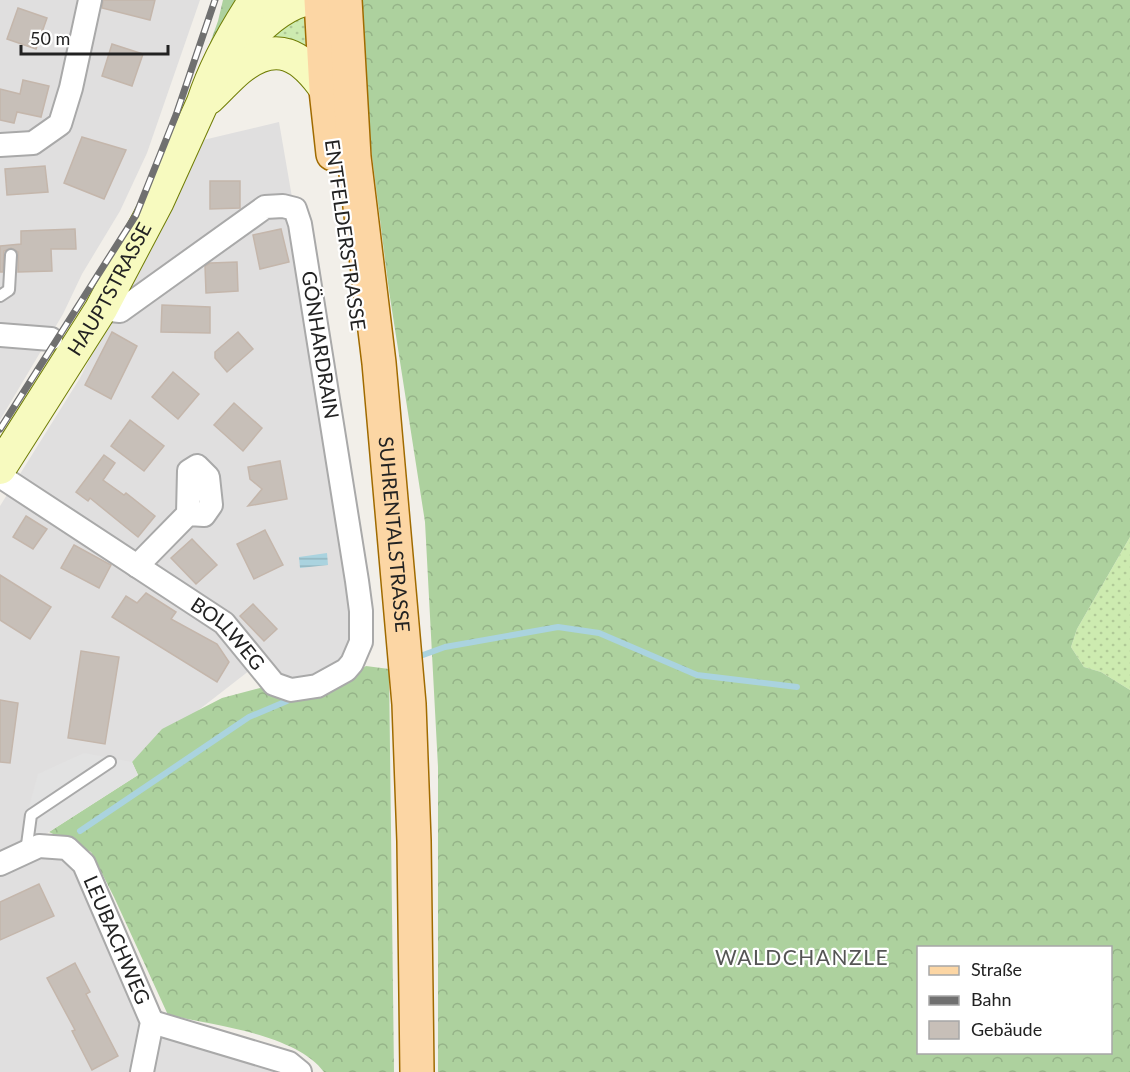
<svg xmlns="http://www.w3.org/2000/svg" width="1130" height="1072" viewBox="0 0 1130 1072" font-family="Lato,sans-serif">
  <defs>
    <pattern id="grass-dots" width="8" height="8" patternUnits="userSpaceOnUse" patternTransform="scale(1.5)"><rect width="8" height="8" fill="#cdebb0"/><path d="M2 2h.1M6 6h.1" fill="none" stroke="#b0c997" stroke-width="1.8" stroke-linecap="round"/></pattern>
    <pattern id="forest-crowns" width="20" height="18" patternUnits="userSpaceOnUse" patternTransform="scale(1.5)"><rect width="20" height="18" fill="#add19e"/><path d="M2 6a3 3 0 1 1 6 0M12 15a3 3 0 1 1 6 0" fill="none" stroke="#95b388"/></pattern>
    <pattern id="water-rules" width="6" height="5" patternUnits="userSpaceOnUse" patternTransform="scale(1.5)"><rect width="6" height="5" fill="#aad3df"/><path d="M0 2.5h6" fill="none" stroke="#92b5bf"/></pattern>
  </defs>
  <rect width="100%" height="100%" fill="#f2efe9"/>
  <g fill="#e0dfdf">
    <polygon points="0,0 200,0 147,153 120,211 82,274 63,314 0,420"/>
    <polygon points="279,122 348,522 350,675 281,686 254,667 39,834 74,855 140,1021 284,1072 0,1072 0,506 80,378 199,141"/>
  </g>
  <g fill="url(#grass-dots)">
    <polygon points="310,14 314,59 266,47 275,24"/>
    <polygon points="1130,537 1130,690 1101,672 1084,667 1071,647 1077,629"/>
  </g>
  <g fill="url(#forest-crowns)" fill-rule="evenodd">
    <polygon points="223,0 239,0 193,90 218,21"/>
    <path d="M 359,0 L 1130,0 L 1130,537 L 1077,629 L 1071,647 L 1084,667 L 1101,672 L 1130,690 L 1130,1072 L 438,1072 L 438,767 L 425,522 L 389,291 L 369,132 ZM 918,948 L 1110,948 L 1110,1052 L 918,1052 Z"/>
    <path d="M 366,666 L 389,669 L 394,1072 L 324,1072 C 296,1034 213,1025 168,1015 L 114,897 L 91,852 L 49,832 L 138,775 L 132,762 L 162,729 L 222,698 L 260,688 L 320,695 Z"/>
  </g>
  <polygon fill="#e2e2e2" points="84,753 132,762 138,775 38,839 23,829 38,774"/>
  <polygon fill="url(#water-rules)" points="327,553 328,565 300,568 299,557"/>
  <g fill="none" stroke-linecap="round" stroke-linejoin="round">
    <g stroke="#aad3df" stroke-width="6">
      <polyline points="423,655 445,647 558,627 599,633 697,675 797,687"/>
      <polyline points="80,831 249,717 287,701"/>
    </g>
  </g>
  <g fill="#c7bfb8" stroke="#c4b6ab" stroke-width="1.5">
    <polygon points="103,0 155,0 150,20 102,8"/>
    <polygon points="18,8 47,18 36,49 7,39"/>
    <polygon points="112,44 143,54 132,86 102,76"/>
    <polygon points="23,80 49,86 41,117 17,112 14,123 0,120 0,89 20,94"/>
    <polygon points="82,137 126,150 104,199 64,183"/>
    <polygon points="45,166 48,192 7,195 5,169"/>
    <polygon points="210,181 240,181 240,208 210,209"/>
    <polygon points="75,229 76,249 51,249 52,271 18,272 18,252 11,248 4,251 3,272 0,272 0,246 21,244 21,231"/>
    <polygon points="281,229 289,262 260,269 253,235"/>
    <polygon points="237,262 238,291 206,293 205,266 210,263"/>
    <polygon points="162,305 210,307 210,333 161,332"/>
    <polygon points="112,332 137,346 111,399 85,385"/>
    <polygon points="238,332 253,349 227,372 215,358 215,352"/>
    <polygon points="173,372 199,394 178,419 152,397"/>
    <polygon points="234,403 262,428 243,451 214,425"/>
    <polygon points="130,420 164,446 144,471 111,446"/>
    <polygon points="104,455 115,463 103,480 124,495 126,493 155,516 138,537 90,498 88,501 76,492"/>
    <polygon points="280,461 287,499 248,506 262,489 250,479 248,467"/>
    <polygon points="26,516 47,529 33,549 13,537"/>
    <polygon points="265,530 283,565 254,579 237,544"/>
    <polygon points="192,539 217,565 196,584 171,558"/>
    <polygon points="74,545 111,565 99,588 61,568"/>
    <polygon points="0,575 51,607 30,639 0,620"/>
    <polygon points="146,593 176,612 171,619 217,644 229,662 217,682 112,617 126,596 137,603"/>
    <polygon points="253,604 277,629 264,641 240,616"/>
    <polygon points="81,651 119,657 105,744 68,738"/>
    <polygon points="0,700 18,703 10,763 0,762"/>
    <polygon points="39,884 54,916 0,940 0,902"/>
    <polygon points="75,963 90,992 86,994 118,1056 92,1070 72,1031 75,1030 47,978"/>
  </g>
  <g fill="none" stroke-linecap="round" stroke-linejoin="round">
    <defs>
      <g id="lane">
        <polyline points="0,296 9,290 11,255"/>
        <polyline points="26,852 31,815 110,762"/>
      </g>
      <g id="street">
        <polyline points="0,145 33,143 60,124 71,88 90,0"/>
        <polyline points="0,335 51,339"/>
        <path id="s1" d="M 0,476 L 224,623 L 274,684 L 291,690 L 317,686 L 346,670 L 352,663 L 361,642 L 361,611 L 357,581 L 300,224 L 295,209 L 283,206 L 265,207 L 120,311 L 101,309"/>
        <polyline points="137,566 188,514 189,471 197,466 208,477 211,505 204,515 188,514"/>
        <path id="s2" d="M 0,864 L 39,846 L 67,848 L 84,864 L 152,1022 L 142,1072"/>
        <polyline points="152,1022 289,1063 300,1072"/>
      </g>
      <g id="secondary">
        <path d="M 240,50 C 257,28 277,8 304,0"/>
        <path d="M 209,98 C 219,89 228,78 239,69 C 277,39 302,55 326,90"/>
        <path id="s3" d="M 0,468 L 101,309 L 158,201 L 203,102 C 215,65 234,32 255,0"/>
      </g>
      <g id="primary">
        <polyline points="321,0 326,90 333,154"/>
        <path id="s4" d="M 345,0 L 354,157 L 379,363 L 409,704 L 414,841 L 417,1072"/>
      </g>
    </defs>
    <use href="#lane" stroke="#a9a9a9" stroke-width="14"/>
    <use href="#street" stroke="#a9a9a9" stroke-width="26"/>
    <use href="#secondary" stroke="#707d05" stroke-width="34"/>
    <use href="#primary" stroke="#a06b00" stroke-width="36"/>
    <use href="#lane" stroke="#fff" stroke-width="10"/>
    <use href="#street" stroke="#fff" stroke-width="22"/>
    <use href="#secondary" stroke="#f7fabf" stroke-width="32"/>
    <use href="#primary" stroke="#fcd6a4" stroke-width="33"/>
    <defs>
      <polyline id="rail" points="0,429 136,215 176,115 215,0"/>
    </defs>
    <use href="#rail" stroke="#707070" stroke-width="7"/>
    <use href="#rail" stroke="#fff" stroke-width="4.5" stroke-dasharray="14" stroke-linecap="butt"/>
  </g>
  <g text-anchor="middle" stroke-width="4.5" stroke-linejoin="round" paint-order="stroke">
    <g font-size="20" fill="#222" stroke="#fff">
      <text transform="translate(345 235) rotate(82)" y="7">ENTFELDERSTRASSE</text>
      <text dy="7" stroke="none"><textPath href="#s3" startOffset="210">HAUPTSTRASSE</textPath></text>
      <text transform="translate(320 345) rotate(81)" y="7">GÖNHARDRAIN</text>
      <text dy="7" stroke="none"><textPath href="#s4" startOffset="537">SUHRENTALSTRASSE</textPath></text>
      <text dy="7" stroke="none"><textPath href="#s1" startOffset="278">BOLLWEG</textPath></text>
      <text dy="7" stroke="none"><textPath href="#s2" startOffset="177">LEUBACHWEG</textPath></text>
    </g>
    <g font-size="21" letter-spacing="1.5" fill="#555" stroke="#fff">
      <text x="802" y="965">WALDCHANZLE</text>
    </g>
  </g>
  <rect x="917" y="946" width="195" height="108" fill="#ffffff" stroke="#a7a7a7" stroke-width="1.5"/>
  <rect x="929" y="966" width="30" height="9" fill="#fcd6a4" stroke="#a7a7a7" stroke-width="1.5"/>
  <text x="971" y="976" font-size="18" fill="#222222">Straße</text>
  <rect x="929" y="996" width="30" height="9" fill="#707070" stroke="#a7a7a7" stroke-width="1.5"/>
  <text x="971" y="1006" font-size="18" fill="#222222">Bahn</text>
  <rect x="929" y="1021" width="30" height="18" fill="#c7bfb8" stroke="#a7a7a7" stroke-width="1.5"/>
  <text x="971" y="1036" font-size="18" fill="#222222">Gebäude</text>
  <path d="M21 45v9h147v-9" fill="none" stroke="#222222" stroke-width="3"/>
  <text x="30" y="45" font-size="18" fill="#222222" stroke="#ffffff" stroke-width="4.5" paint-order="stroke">50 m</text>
</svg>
